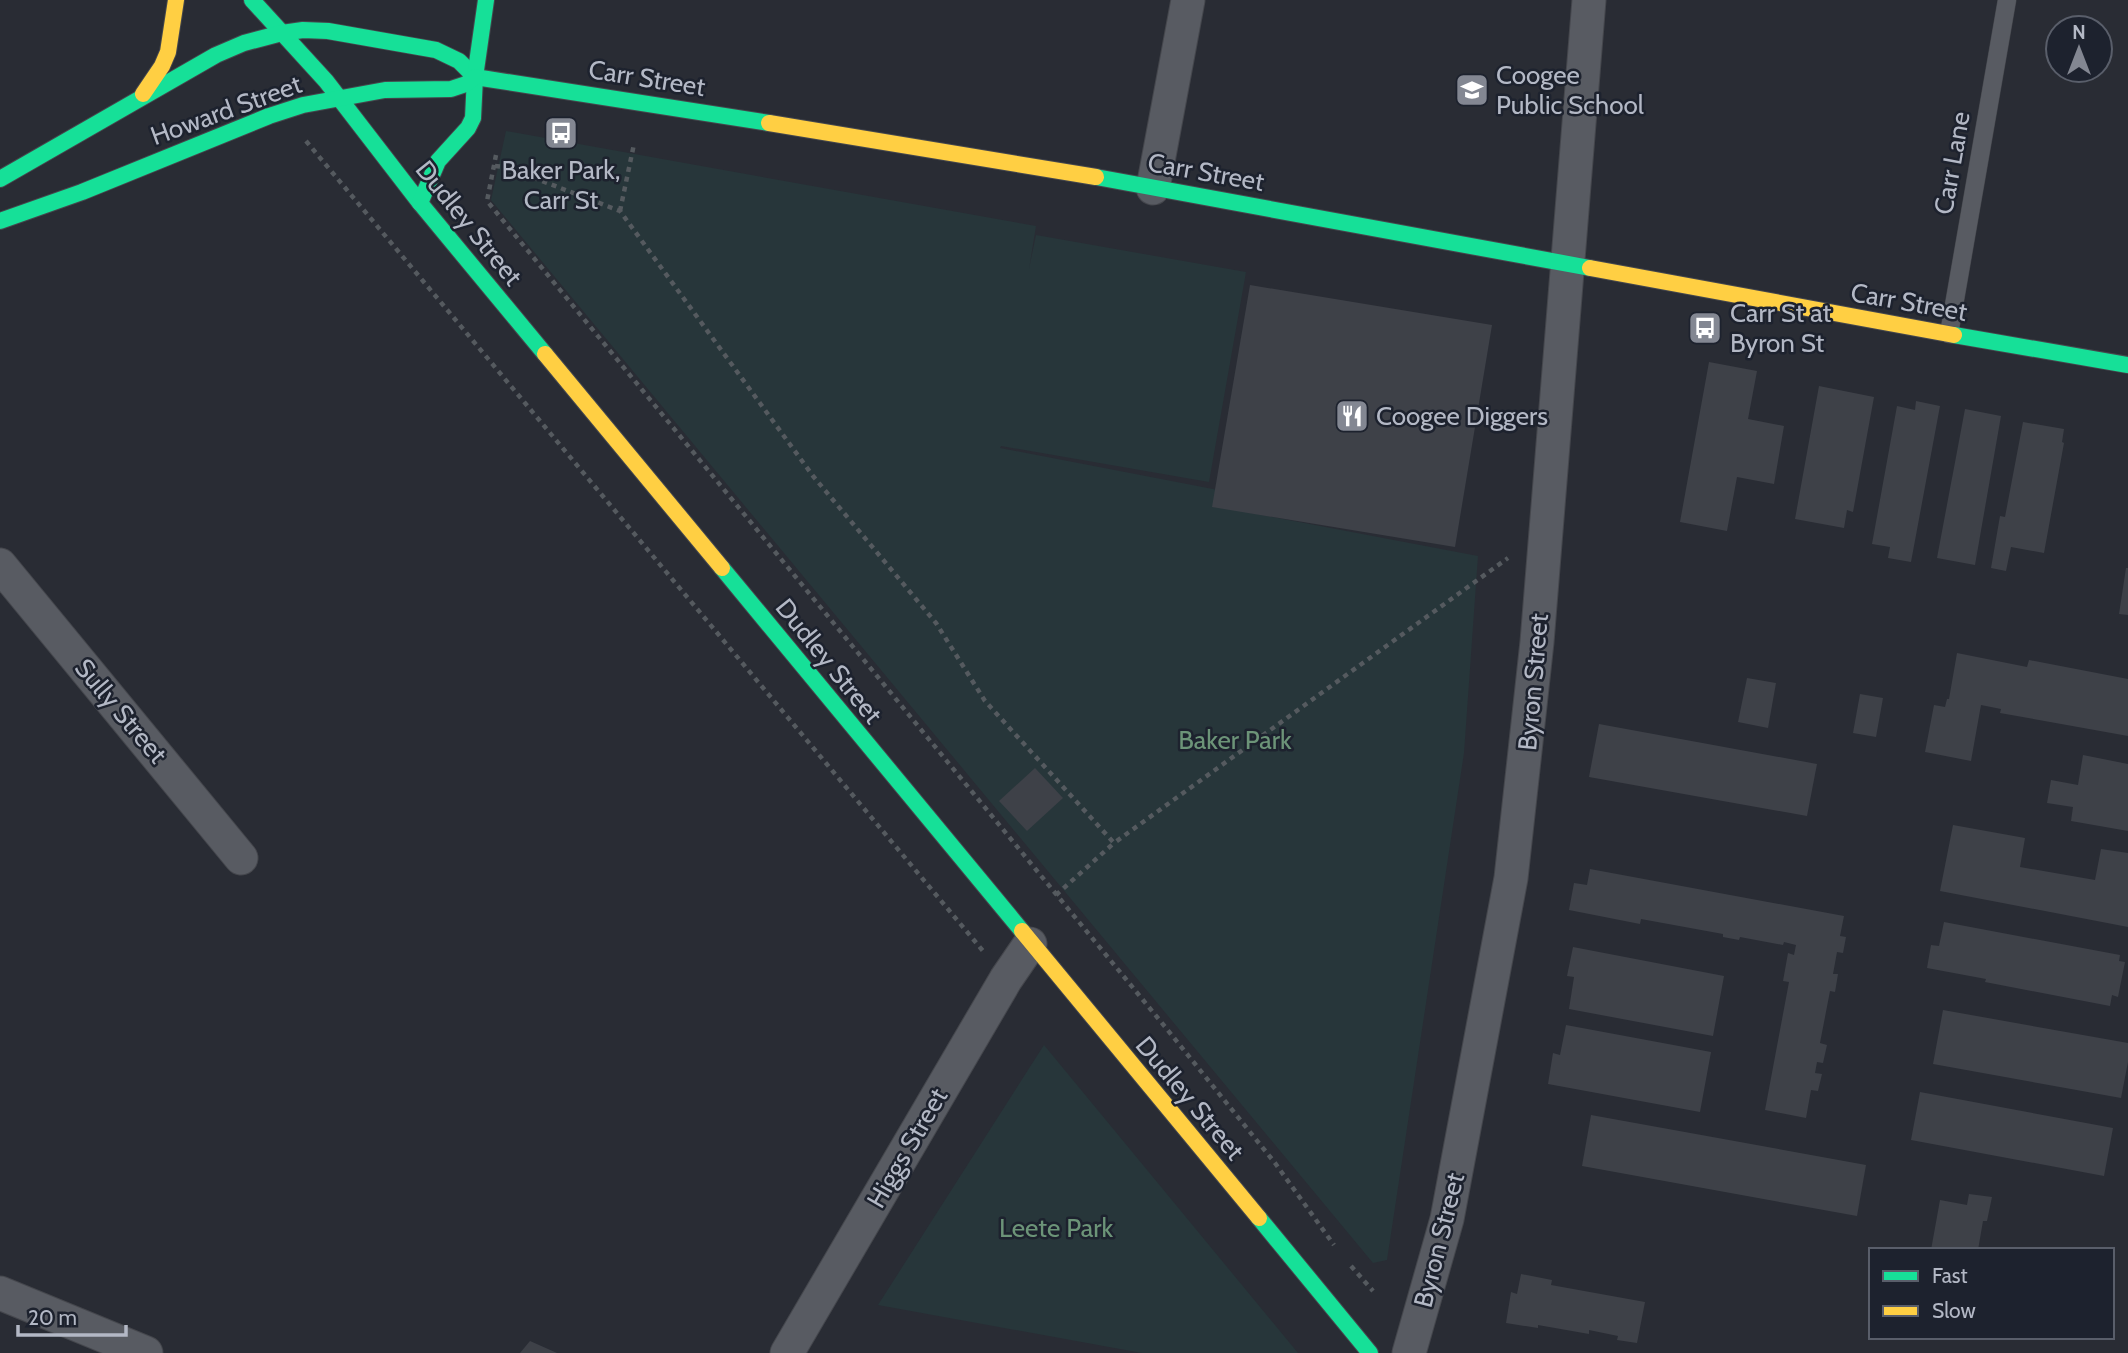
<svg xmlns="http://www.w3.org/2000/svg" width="2128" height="1353" viewBox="0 0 2128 1353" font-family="Cabin,sans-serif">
  <rect width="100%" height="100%" fill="#292c34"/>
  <g fill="#27363a">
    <polygon points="506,131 1036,226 1029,269 1036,235 1246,272 1209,482 1001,446 1000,448 1244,495 1246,512 1478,556 1464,753 1387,1260 1373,1263 491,200"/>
    <polygon points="1044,1045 1298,1353 1142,1353 878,1305"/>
  </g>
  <g fill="#3e4148">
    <polygon points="1250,285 1492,325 1455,547 1212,507"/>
    <polygon points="1709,362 1757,371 1748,419 1784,426 1774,484 1737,477 1727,531 1680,522"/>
    <polygon points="1819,386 1874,397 1853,512 1847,510 1844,528 1795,519"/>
    <polygon points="1916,401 1940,406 1911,562 1888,558 1890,547 1872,544 1897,406 1915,410"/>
    <polygon points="1965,409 2001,416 1975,565 1937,558"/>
    <polygon points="2023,422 2064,429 2062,442 2064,443 2044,553 2011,547 2006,571 1991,568 2000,516 2005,517"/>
    <polygon points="2126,568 2128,568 2128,615 2119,614"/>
    <polygon points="1957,653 2027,667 2029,660 2128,679 2128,736 2000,713 2001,709 1981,705 1971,761 1925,752 1934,705 1945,707 1947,699 1949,699"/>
    <polygon points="1747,678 1776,683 1768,728 1738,722"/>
    <polygon points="1860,694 1883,698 1876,737 1853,733"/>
    <polygon points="1599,724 1817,764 1807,816 1589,777"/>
    <polygon points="2083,755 2128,764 2128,831 2071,821 2073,807 2047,803 2051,780 2078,785"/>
    <polygon points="1035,768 1063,798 1027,831 999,801"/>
    <polygon points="1953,825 2025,838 2020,867 2095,880 2101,849 2128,853 2128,927 1940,891"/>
    <polygon points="1590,869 1844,916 1840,936 1846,937 1843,953 1837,952 1833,974 1838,974 1835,992 1830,991 1820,1043 1827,1045 1823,1063 1817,1062 1815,1073 1822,1074 1818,1091 1811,1090 1806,1118 1765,1110 1789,982 1783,981 1788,953 1794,955 1796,945 1784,942 1783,945 1740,937 1739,940 1723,937 1723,934 1641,919 1640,924 1569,910 1574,883 1587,885"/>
    <polygon points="1944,922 2120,955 2119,961 2125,962 2118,997 2112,995 2110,1006 1985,982 1986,979 1927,968 1931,945 1939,946"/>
    <polygon points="1573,947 1724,976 1713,1036 1569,1009 1574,977 1567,976"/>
    <polygon points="1943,1010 2128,1043 2128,1062 2121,1098 1933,1064"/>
    <polygon points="1566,1025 1711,1052 1700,1112 1548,1084 1553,1053 1560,1055"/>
    <polygon points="1920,1092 2113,1128 2104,1176 1911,1140"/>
    <polygon points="1591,1115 1866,1165 1857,1216 1582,1166"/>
    <polygon points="1969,1194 1992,1197 1987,1221 1983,1221 1978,1250 1931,1250 1940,1200 1967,1205"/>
    <polygon points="1521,1274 1552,1280 1551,1285 1645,1302 1637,1343 1617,1340 1618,1336 1589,1330 1589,1334 1538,1325 1538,1328 1506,1323 1511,1292 1517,1294"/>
    <polygon points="530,1341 557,1353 520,1353"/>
  </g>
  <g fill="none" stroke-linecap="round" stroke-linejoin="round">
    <defs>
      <polyline id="lane" points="1949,334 2007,0"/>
      <g id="street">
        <polyline points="1153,188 1188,0"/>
        <polyline points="0,565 241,858"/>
        <polyline points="0,1293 146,1353"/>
        <polyline points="787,1353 1006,979 1030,944"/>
        <polyline points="1409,1353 1447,1219 1511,878 1537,642 1589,0"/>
      </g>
      <g id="fast">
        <polyline points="252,0 326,81 420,203 545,354"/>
        <polyline points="1096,177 1590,268"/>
        <polyline points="0,179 216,55 244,43 282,33 303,30 328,31 436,50 459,61 475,77 769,123"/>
        <polyline points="420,203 438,161 468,128 473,118 475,77 486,0"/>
        <polyline points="0,221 82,192 269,116 303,105 385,90 451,89 466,84 475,77"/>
        <polyline points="1954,335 2128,365"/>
        <polyline points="722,568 1022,931"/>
        <polyline points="1259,1218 1370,1353"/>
      </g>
      <g id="slow">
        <polyline points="143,94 162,66 168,52 176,0"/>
        <polyline points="769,123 1096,177"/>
        <polyline points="1590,268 1954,335"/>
        <polyline points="545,354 722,568"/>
        <polyline points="1022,931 1259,1218"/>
      </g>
    </defs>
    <use href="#lane" stroke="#45474d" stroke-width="19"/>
    <use href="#street" stroke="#45474d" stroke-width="35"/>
    <use href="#fast" stroke="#45474d" stroke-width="18"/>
    <use href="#slow" stroke="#45474d" stroke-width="18"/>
    <g stroke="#555a5f" stroke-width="4.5" stroke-dasharray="5 5" stroke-linecap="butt">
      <polyline points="306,141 983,951"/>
      <polyline points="496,155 487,201 1166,1028 1275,1163 1334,1245"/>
      <polyline points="495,166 506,167 620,211 813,476 936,623 985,701 1114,843 1508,558"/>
      <polyline points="620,211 634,144"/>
      <polyline points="1056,895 1114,843"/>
      <polyline points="1351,1266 1373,1291"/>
    </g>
    <use href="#lane" stroke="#585b62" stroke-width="18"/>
    <use href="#street" stroke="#585b62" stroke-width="33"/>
    <use href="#fast" stroke="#16e098" stroke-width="16"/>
    <use href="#slow" stroke="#ffcf43" stroke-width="16"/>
  </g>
  <defs>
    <symbol id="school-square" viewBox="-11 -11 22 22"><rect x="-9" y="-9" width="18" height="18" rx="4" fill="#838792" stroke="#1d222e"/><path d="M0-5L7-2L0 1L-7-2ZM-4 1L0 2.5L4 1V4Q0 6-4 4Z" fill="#fff"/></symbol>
    <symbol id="bus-square" viewBox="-11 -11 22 22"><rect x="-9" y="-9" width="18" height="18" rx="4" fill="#838792" stroke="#1d222e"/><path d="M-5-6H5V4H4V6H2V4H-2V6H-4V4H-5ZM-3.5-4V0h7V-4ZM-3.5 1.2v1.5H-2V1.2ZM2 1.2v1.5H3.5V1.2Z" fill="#fff"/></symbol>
    <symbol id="restaurant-square" viewBox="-11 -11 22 22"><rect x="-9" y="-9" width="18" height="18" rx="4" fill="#838792" stroke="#1d222e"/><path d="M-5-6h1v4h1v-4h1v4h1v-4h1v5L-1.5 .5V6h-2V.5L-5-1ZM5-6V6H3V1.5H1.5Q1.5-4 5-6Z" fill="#fff"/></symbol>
  </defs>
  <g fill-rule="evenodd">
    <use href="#school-square" x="1453" y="71" width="38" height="38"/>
    <use href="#bus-square" x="542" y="114" width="38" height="38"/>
    <use href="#bus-square" x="1686" y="309" width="38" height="38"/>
    <use href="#restaurant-square" x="1333" y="397" width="38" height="38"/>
  </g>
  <g text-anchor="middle" stroke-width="5" stroke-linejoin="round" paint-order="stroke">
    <g font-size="26" fill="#b3b8c5" stroke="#1d222e" text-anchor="start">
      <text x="1496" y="84">Coogee<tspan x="1496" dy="30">Public School</tspan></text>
      <text x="561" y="179" text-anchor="middle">Baker Park,<tspan x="561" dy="30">Carr St</tspan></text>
      <text x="1730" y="322">Carr St at<tspan x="1730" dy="30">Byron St</tspan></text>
      <text x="1376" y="425">Coogee Diggers</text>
    </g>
    <g font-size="26" fill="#b3b8c5" stroke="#1d222e">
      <text transform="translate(647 78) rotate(9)" y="9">Carr Street</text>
      <text transform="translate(226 110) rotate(-20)" y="9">Howard Street</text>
      <text transform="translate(1952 163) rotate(-80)" y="9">Carr Lane</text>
      <text transform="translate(1206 172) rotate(10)" y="9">Carr Street</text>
      <text transform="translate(469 223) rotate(51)" y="9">Dudley Street</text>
      <text transform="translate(1909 302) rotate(10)" y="9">Carr Street</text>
      <text transform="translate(829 661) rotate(51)" y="9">Dudley Street</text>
      <text transform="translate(1533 682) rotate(-85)" y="9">Byron Street</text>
      <text transform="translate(121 711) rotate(50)" y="9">Sully Street</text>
      <text transform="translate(1190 1098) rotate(50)" y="9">Dudley Street</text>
      <text transform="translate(907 1148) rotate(-60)" y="9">Higgs Street</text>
      <text transform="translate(1439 1240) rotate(-76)" y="9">Byron Street</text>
    </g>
    <g font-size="26" fill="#6c9478" stroke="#1d222e">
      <text x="1235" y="749">Baker Park</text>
      <text x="1056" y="1237">Leete Park</text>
    </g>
  </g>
  <rect x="1869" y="1248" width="245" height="91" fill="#1d222e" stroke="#595e6a" stroke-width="2"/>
  <rect x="1883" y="1271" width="35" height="10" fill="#16e098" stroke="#595e6a" stroke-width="2"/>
  <text x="1932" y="1283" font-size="21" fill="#b3b8c5">Fast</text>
  <rect x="1883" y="1306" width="35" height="10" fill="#ffcf43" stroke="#595e6a" stroke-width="2"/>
  <text x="1932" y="1318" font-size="21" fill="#b3b8c5">Slow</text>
  <g transform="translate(2079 49)"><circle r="33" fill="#1d222e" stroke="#595e6a" stroke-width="2"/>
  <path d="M0-5L12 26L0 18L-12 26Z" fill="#838792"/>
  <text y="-10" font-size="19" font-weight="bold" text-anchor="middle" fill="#b3b8c5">N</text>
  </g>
  <path d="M18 1325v10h108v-10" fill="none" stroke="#b3b8c5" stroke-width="3.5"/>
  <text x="28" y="1325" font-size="21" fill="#b3b8c5" stroke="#1d222e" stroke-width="5" paint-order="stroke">20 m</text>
</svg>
